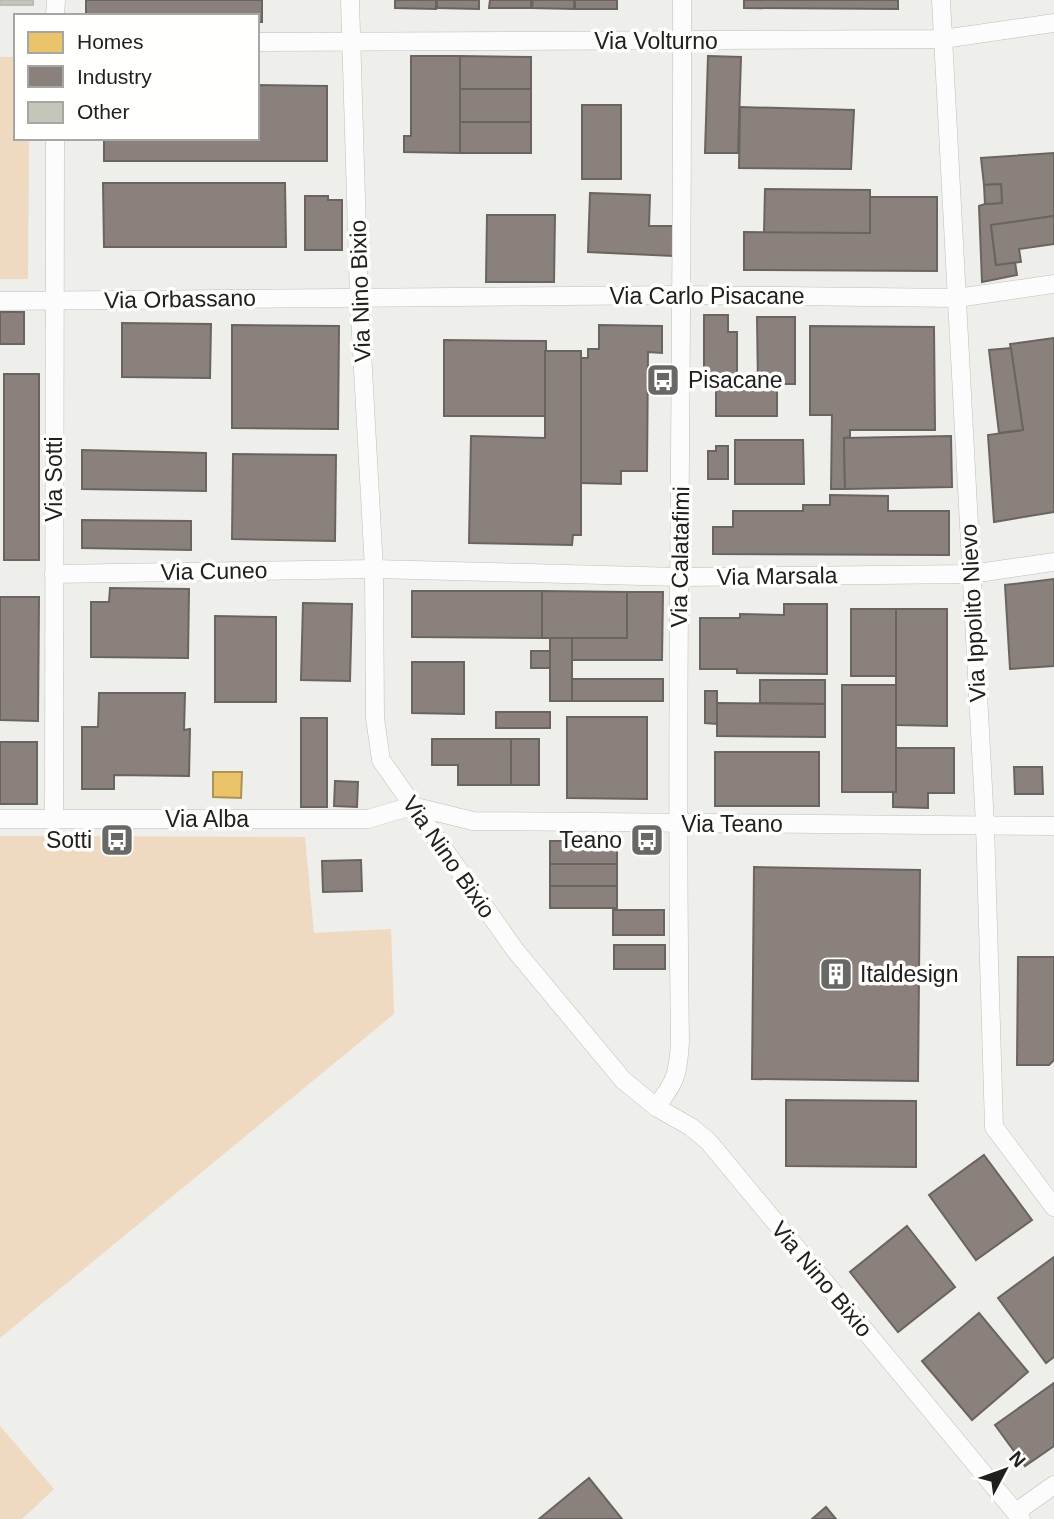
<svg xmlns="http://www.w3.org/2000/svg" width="1054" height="1519" viewBox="0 0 1054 1519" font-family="Helvetica,sans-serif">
  <rect width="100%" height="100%" fill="#eeeeea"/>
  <g fill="#efd9c0">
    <polygon points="0,57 16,57 16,138 29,138 28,279 0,279"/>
    <polygon points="0,836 305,837 314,933 391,929 394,1014 0,1338"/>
    <polygon points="0,1426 54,1489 22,1519 0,1519"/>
  </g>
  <polygon fill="#e9c46a" stroke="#ad9353" stroke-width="2" points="213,772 242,772 241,798 213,797"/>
  <g fill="#8a817c" stroke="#6a6460" stroke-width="2">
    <polygon points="86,0 262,0 262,22 257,22 257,16 86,16"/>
    <polygon points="395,0 436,0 436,9 395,8"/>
    <polygon points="437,0 479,0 479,9 437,8"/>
    <polygon points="490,0 531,0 531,8 489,8"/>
    <polygon points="533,0 574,0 574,9 532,8"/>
    <rect x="575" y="0" width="42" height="9"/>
    <polygon points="744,0 898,0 898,9 744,8"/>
    <polygon points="411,56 460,56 460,153 404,152 404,136 411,136"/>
    <polygon points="460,56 531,57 531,89 460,89"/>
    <polygon points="708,56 741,57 738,153 705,153"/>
    <polygon points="257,85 327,86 327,161 104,161 104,138 257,138"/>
    <rect x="460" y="89" width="71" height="33"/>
    <rect x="582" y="105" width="39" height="74"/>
    <polygon points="740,107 854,110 851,169 739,168"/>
    <rect x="460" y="122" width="71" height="31"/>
    <polygon points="1054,153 1054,216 991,225 996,265 1015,262 1017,275 982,282 979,206 985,204 1002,203 1001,184 984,185 981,158"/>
    <polygon points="103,183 285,183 286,247 104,247"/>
    <polygon points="1001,184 1002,203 985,204 984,185"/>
    <polygon points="765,189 870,190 870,233 764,233"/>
    <polygon points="590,193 650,195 649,226 674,226 673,256 588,252"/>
    <polygon points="305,196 328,196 328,200 342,200 342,250 305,250"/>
    <polygon points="870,197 937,197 937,271 744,270 744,232 870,233"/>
    <polygon points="487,215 555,215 554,282 486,282"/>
    <polygon points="1054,216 1054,244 1019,249 1021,262 996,265 991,225"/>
    <rect x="0" y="312" width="24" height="32"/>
    <polygon points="704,315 728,315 728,332 737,332 737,384 704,384"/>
    <polygon points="757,317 795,317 795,384 758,384"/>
    <polygon points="122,323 211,324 210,378 122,377"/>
    <polygon points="232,325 339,326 338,429 232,428"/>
    <polygon points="599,325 662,326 662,353 648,352 647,471 621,471 621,484 581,483 581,358 588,358 588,349 599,349"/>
    <polygon points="810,326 934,327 935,430 850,430 850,437 844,438 845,489 831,489 832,415 810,415"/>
    <polygon points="1054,338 1054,512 994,522 988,435 1023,430 1010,344"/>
    <polygon points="444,340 546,341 546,416 444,416"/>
    <polygon points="1011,348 1023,430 999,433 989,350"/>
    <polygon points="545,351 581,351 581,535 573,535 572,545 469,543 471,436 545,438"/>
    <rect x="4" y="374" width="35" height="186"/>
    <rect x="716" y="385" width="61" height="31"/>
    <polygon points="951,436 952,487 845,489 844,438"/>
    <polygon points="735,440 803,440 804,484 735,484"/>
    <polygon points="716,446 728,446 728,479 708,479 708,451 716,451"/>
    <polygon points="82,450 206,453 206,491 82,489"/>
    <polygon points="233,454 336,455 335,541 232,539"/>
    <polygon points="830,495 888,496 888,511 949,511 949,555 713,554 713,527 733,527 733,511 803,511 803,505 830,505"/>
    <polygon points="82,520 191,521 191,550 82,548"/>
    <polygon points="1054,579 1054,666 1010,669 1005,585"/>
    <polygon points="110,588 189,589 188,658 91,657 91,602 109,602"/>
    <polygon points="412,591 542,591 542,638 412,637"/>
    <polygon points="542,591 627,592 627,638 542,638"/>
    <polygon points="627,592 663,592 662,660 572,660 572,638 627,638"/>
    <polygon points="0,597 39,597 38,721 0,720"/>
    <polygon points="303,603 352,604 350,681 301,680"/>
    <polygon points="784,604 827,604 827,674 737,673 737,669 700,669 700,618 740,618 740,614 784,615"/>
    <rect x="851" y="609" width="45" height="67"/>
    <polygon points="896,609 947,609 947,726 896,725"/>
    <polygon points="215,616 276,617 276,702 215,702"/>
    <rect x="550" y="638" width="22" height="63"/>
    <rect x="531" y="651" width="19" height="17"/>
    <polygon points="412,662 464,662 464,714 412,713"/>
    <rect x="572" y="679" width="91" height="22"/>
    <polygon points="760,680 825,680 825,704 760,703"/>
    <rect x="842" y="685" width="54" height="107"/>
    <polygon points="705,691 717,691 717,724 705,723"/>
    <polygon points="99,693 185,693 184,730 190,729 189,776 114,775 114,789 82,789 82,727 98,727"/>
    <polygon points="717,703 825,704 825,737 717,736"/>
    <rect x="496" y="712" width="54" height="16"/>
    <polygon points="567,717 647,717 647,799 567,798"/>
    <rect x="301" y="718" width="26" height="89"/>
    <polygon points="432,739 511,739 511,785 458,785 458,765 432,765"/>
    <rect x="511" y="739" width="28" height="46"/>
    <rect x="0" y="742" width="37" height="62"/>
    <polygon points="896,748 954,748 954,793 928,793 928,808 893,807 893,792 896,792"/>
    <rect x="715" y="752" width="104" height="54"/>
    <polygon points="1014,767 1042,767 1043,794 1015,794"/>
    <polygon points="335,781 358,782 357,807 334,806"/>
    <rect x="550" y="841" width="67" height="23"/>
    <polygon points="361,860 362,891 323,892 322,861"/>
    <rect x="550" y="864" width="67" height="22"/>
    <polygon points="754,867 920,870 918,1081 752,1079"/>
    <rect x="550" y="886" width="67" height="22"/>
    <rect x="613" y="910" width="51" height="25"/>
    <rect x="614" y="945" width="51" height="24"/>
    <polygon points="1018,957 1054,957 1054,1060 1049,1065 1017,1065"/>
    <polygon points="786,1100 916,1101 916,1167 786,1166"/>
    <polygon points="984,1155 1032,1220 976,1260 929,1195"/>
    <polygon points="907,1226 955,1287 898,1332 850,1272"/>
    <polygon points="1054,1257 1054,1357 1046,1363 998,1298"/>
    <polygon points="979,1313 1028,1372 972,1420 922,1361"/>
    <polygon points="1054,1383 1054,1446 1025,1466 995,1425"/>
    <polygon points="589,1478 622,1519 539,1519"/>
    <polygon points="826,1507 836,1519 812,1519"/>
  </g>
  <rect fill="#c3c7b9" stroke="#bbbbb8" stroke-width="2" x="0" y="0" width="33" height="5"/>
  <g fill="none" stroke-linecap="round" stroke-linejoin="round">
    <defs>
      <g id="minor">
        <polyline points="350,0 359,297 374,569 375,718 381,760 515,950 623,1080 656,1107 691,1127 708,1141 1021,1519"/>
        <polyline points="941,0 985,825 994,1127 1054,1207"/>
        <polyline points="55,16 56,0"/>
        <polyline points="257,42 943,39 1054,23"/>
        <polyline points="0,301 683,295 957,298 1054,284"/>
        <polyline points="54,574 374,569 680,577 971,574 1054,562"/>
        <polyline points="0,819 368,819 412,806 473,821 1054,826"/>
        <polyline points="54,820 55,138"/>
        <path d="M 656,1107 C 676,1081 678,1075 680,1042 C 675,695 683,347 682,0"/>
        <polyline points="1016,1512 1054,1485"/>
      </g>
    </defs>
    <use href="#minor" stroke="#bebebb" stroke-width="19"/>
    <use href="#minor" stroke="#fcfcfc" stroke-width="18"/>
  </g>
  <defs>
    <symbol id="bus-square" viewBox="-11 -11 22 22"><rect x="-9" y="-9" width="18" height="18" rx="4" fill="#686865" stroke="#fffffe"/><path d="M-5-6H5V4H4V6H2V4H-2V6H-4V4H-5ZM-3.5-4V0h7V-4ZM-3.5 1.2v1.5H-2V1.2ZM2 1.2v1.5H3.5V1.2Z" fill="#fff"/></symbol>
    <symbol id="building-square" viewBox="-11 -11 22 22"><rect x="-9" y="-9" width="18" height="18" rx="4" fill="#686865" stroke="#fffffe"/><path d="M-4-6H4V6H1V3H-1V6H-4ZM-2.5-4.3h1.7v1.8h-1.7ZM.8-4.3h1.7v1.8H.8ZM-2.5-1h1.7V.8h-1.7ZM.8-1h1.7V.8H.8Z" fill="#fff"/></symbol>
  </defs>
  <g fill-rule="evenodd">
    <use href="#bus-square" x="644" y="361" width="38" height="38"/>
    <use href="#bus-square" x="98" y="821" width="38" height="38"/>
    <use href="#bus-square" x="628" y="821" width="38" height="38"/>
    <use href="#building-square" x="817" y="955" width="38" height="38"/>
  </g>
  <g text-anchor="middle" stroke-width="7" stroke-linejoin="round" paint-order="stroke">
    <g font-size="23" fill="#20201e" stroke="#fffffe">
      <text x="656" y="49">Via Volturno</text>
      <text transform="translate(360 291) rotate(-92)" y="8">Via Nino Bixio</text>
      <text x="707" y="304">Via Carlo Pisacane</text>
      <text transform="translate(180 299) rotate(-1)" y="8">Via Orbassano</text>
      <text transform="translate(54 479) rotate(-90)" y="8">Via Sotti</text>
      <text transform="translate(680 557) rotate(-89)" y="8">Via Calatafimi</text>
      <text transform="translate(214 571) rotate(-1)" y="8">Via Cuneo</text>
      <text transform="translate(777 576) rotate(-1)" y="8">Via Marsala</text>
      <text transform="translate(973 613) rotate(-93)" y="8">Via Ippolito Nievo</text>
      <text x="207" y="827">Via Alba</text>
      <text x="732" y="832">Via Teano</text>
      <text transform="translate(449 857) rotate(55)" y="8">Via Nino Bixio</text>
      <text transform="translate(822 1279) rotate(50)" y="8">Via Nino Bixio</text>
    </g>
    <g font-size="23" fill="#20201e" stroke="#fffffe" text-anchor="start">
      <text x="688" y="388">Pisacane</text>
      <text x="92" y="848" text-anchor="end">Sotti</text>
      <text x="622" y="848" text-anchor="end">Teano</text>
      <text x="860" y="982">Italdesign</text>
    </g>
  </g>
  <rect x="14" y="14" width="245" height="126" fill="#fffffe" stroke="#a6a6a4" stroke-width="2"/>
  <rect x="28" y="32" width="35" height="21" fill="#e9c46a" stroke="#a6a6a4" stroke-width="2"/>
  <text x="77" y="49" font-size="21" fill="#20201e">Homes</text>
  <rect x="28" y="66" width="35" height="21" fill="#8a817c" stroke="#a6a6a4" stroke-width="2"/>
  <text x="77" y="84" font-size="21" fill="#20201e">Industry</text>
  <rect x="28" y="102" width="35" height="21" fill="#c3c7b9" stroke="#a6a6a4" stroke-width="2"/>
  <text x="77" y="119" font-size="21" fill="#20201e">Other</text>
  <g transform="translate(1005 1470) rotate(49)" stroke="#fffffe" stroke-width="5" paint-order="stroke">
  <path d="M0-5L12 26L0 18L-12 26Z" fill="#20201e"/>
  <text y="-10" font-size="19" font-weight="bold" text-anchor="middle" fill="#20201e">N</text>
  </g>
</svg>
